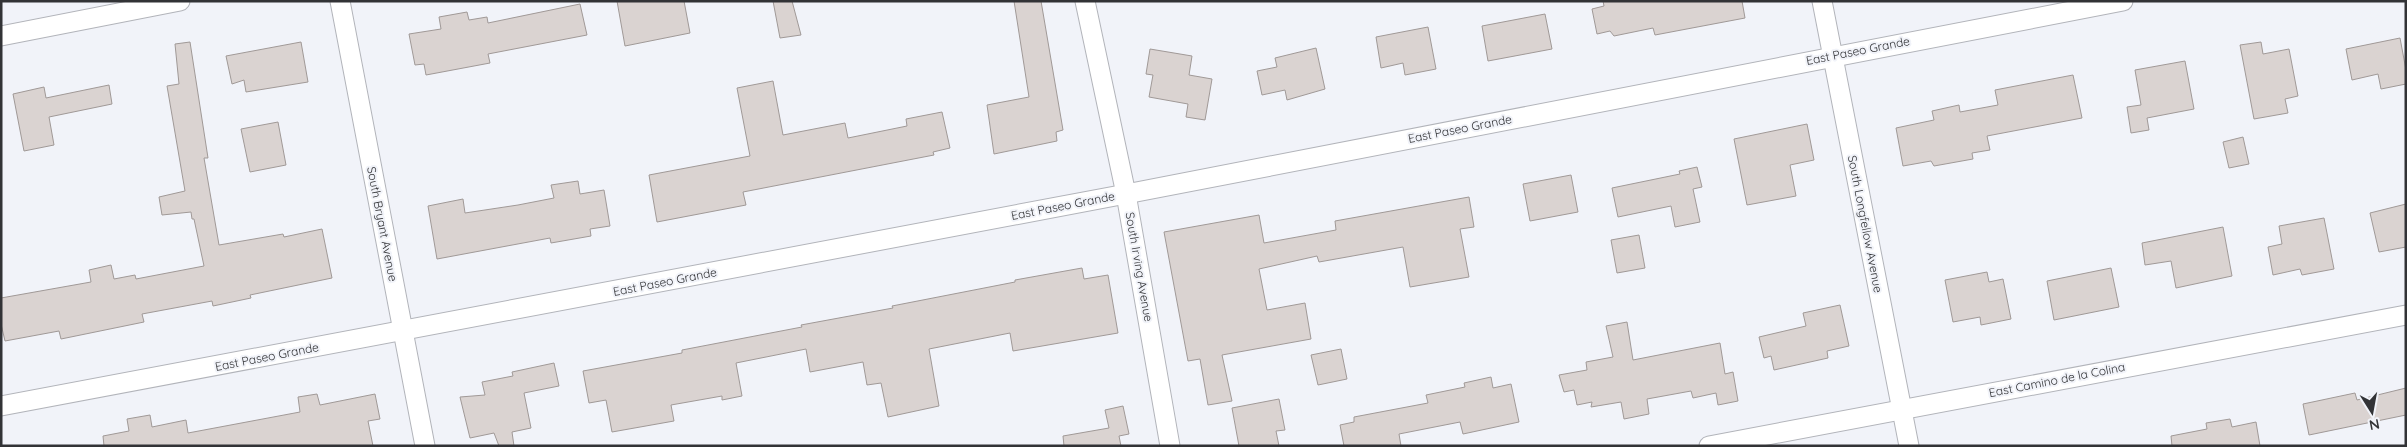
<svg xmlns="http://www.w3.org/2000/svg" width="2407" height="447" viewBox="0 0 2407 447" font-family="Quicksand,sans-serif">
  <rect width="100%" height="100%" fill="#f1f3f9"/>
  <g fill="#dad3d1" stroke="#a09997">
    <polygon points="617,1 684,1 690,33 625,46"/>
    <polygon points="773,1 792,1 801,35 780,38"/>
    <polygon points="1014,1 1041,1 1063,130 1056,132 1057,141 994,154 987,105 1029,97"/>
    <polygon points="1603,1 1742,1 1745,18 1655,35 1653,28 1614,36 1610,31 1597,34 1592,9 1604,6"/>
    <polygon points="580,4 587,35 488,54 490,63 426,75 424,64 415,65 409,34 441,29 439,17 467,12 469,20 487,17 488,23"/>
    <polygon points="1545,14 1552,49 1488,61 1482,26"/>
    <polygon points="1428,27 1436,69 1405,75 1403,63 1381,68 1376,37"/>
    <polygon points="2400,38 2406,70 2406,84 2381,89 2378,74 2352,80 2346,49"/>
    <polygon points="190,42 208,158 204,158 219,245 283,234 284,237 322,229 332,278 250,295 251,298 213,306 212,301 142,314 144,322 61,339 59,331 5,341 1,324 1,298 91,282 89,270 111,265 114,279 135,275 136,279 204,266 194,219 192,219 191,212 162,215 159,197 185,191 167,86 179,84 175,44"/>
    <polygon points="301,42 308,82 246,92 244,80 232,84 226,56"/>
    <polygon points="2261,42 2263,54 2289,49 2298,96 2285,99 2288,113 2254,119 2240,45"/>
    <polygon points="1316,48 1325,89 1287,100 1285,90 1262,95 1257,71 1277,67 1275,58"/>
    <polygon points="1150,49 1192,56 1189,75 1212,79 1205,120 1186,117 1188,104 1149,97 1153,75 1146,74"/>
    <polygon points="2185,61 2194,109 2147,118 2149,130 2131,133 2127,107 2141,105 2135,70"/>
    <polygon points="2073,75 2082,118 1987,136 1990,150 1972,153 1973,159 1934,166 1931,161 1903,166 1896,128 1934,120 1932,111 1959,105 1960,112 1998,105 1995,90"/>
    <polygon points="773,81 783,135 845,123 848,138 907,126 906,119 942,112 950,148 933,152 934,155 743,192 746,205 657,222 649,175 750,156 737,88"/>
    <polygon points="109,85 112,104 49,117 54,145 24,151 13,94 44,87 46,98"/>
    <polygon points="278,122 286,165 250,172 241,129"/>
    <polygon points="1807,124 1814,160 1790,165 1796,196 1747,205 1734,139"/>
    <polygon points="2243,137 2249,164 2229,168 2223,142"/>
    <polygon points="1697,167 1702,187 1693,189 1700,222 1675,227 1671,206 1618,217 1612,188 1680,174 1679,171"/>
    <polygon points="1571,175 1578,212 1530,221 1523,184"/>
    <polygon points="578,181 580,194 604,190 610,226 590,229 591,236 551,243 550,238 437,259 428,206 463,199 465,213 518,205 554,198 551,185"/>
    <polygon points="1469,197 1474,227 1460,229 1469,277 1410,287 1403,247 1319,262 1317,256 1259,269 1267,310 1305,303 1311,339 1222,355 1232,401 1208,405 1200,359 1188,361 1164,232 1259,215 1264,243 1336,230 1335,221"/>
    <polygon points="2406,204 2406,247 2379,252 2370,213"/>
    <polygon points="2324,218 2334,269 2302,275 2300,269 2273,275 2268,247 2282,244 2279,226"/>
    <polygon points="2223,227 2232,276 2176,288 2171,261 2145,265 2142,243"/>
    <polygon points="1639,235 1645,268 1617,273 1611,240"/>
    <polygon points="1082,268 1084,279 1108,275 1118,333 1013,351 1010,333 929,349 939,406 888,417 881,383 867,385 863,362 810,372 806,349 736,363 742,396 722,400 722,396 671,405 674,421 612,432 606,400 589,403 583,371 682,353 682,350 802,327 801,325 893,308 892,306 1015,282 1015,280"/>
    <polygon points="2111,268 2119,307 2054,320 2047,281"/>
    <polygon points="1987,272 1989,282 2003,279 2011,319 1981,325 1980,317 1953,322 1945,280"/>
    <polygon points="1840,305 1849,346 1827,351 1828,358 1774,370 1771,356 1764,358 1759,337 1806,326 1803,313"/>
    <polygon points="1627,322 1633,360 1720,343 1725,374 1733,372 1738,401 1718,405 1716,393 1693,398 1691,391 1647,399 1649,414 1624,419 1621,402 1591,407 1592,402 1577,405 1574,390 1564,392 1559,375 1587,370 1586,362 1613,357 1606,326"/>
    <polygon points="1341,349 1347,379 1318,385 1311,355"/>
    <polygon points="554,363 559,386 524,393 531,428 512,432 514,446 499,446 494,433 470,438 460,397 485,395 482,382 513,376 512,372"/>
    <polygon points="1491,377 1493,388 1511,384 1519,422 1463,434 1460,422 1399,434 1401,446 1344,446 1340,425 1354,422 1354,417 1428,403 1426,395 1465,387 1464,383"/>
    <polygon points="2406,388 2406,415 2309,435 2303,404 2355,393 2357,400"/>
    <polygon points="317,394 320,405 375,394 380,419 368,421 373,446 104,446 103,436 129,431 127,419 150,415 152,427 186,420 188,433 300,412 298,397"/>
    <polygon points="1279,399 1285,430 1276,431 1279,446 1239,446 1232,408"/>
    <polygon points="1123,406 1129,434 1119,436 1121,446 1064,446 1063,436 1109,428 1105,410"/>
    <polygon points="2230,419 2232,427 2256,422 2260,446 2172,446 2171,436 2207,429 2206,423"/>
  </g>
  <g fill="none" stroke-linecap="round" stroke-linejoin="round">
    <defs>
      <g id="street">
        <polyline points="340,1 425,446"/>
        <polyline points="1085,1 1126,194 1170,446"/>
        <polyline points="1822,1 1909,446"/>
        <polyline points="1,36 180,1"/>
        <polyline points="1,406 1126,194 2123,1"/>
        <polyline points="1709,446 2406,315"/>
      </g>
    </defs>
    <use href="#street" stroke="#b2b4ba" stroke-width="21"/>
    <use href="#street" stroke="#fff" stroke-width="19"/>
  </g>
  <g text-anchor="middle" stroke-width="4" stroke-linejoin="round" paint-order="stroke">
    <g font-size="12" fill="#323336" stroke="#f1f3f9">
      <text transform="translate(1858 51) rotate(-11)" y="4">East Paseo Grande</text>
      <text transform="translate(1460 129) rotate(-11)" y="4">East Paseo Grande</text>
      <text transform="translate(1063 206) rotate(-11)" y="4">East Paseo Grande</text>
      <text transform="translate(382 224) rotate(79)" y="4">South Bryant Avenue</text>
      <text transform="translate(1865 224) rotate(79)" y="4">South Longfellow Avenue</text>
      <text transform="translate(1139 267) rotate(80)" y="4">South Irving Avenue</text>
      <text transform="translate(665 282) rotate(-11)" y="4">East Paseo Grande</text>
      <text transform="translate(267 357) rotate(-11)" y="4">East Paseo Grande</text>
      <text transform="translate(2057 380) rotate(-11)" y="4">East Camino de la Colina</text>
    </g>
  </g>
  <rect width="2407" height="447" fill="none" stroke="#323336" stroke-width="5"/>
  <g transform="translate(2372 412) rotate(169)" stroke="#f1f3f9" stroke-width="4" paint-order="stroke">
  <path d="M0-4L9 19L0 12L-9 19Z" fill="#323336"/>
  <text y="-8" font-size="14" font-weight="bold" text-anchor="middle" fill="#323336">N</text>
  </g>
</svg>
